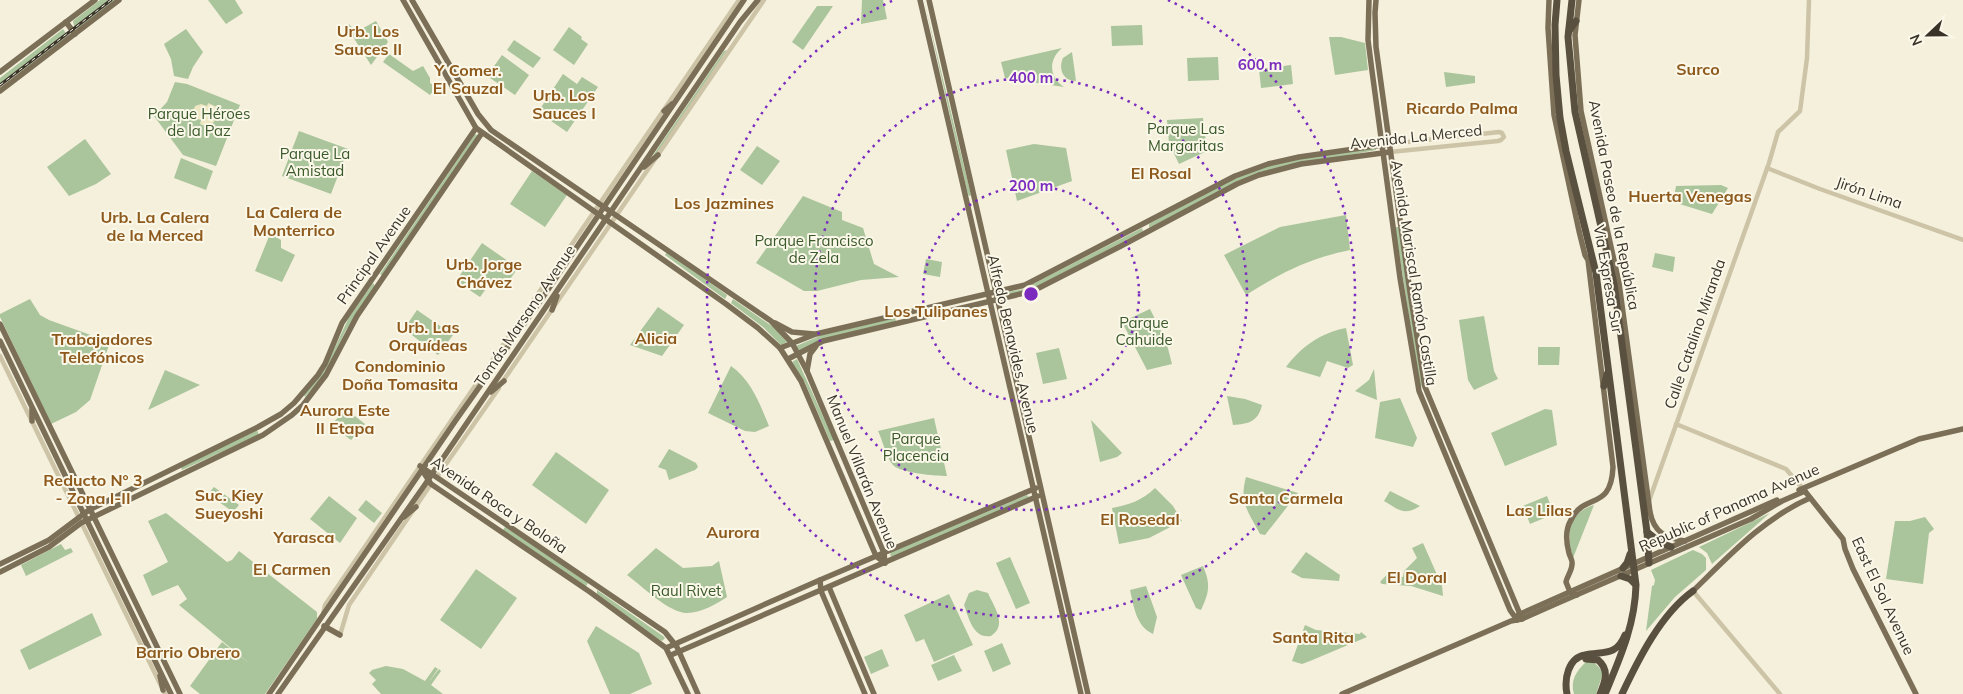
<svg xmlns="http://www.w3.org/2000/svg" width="1963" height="694" viewBox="0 0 1963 694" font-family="Mulish,sans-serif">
  <rect width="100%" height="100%" fill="#f4f0dc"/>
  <g fill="#aac49b">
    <polygon points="100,0 115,0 77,29 74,26 73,21"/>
    <polygon points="208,0 235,0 243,13 226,24"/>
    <polygon points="862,0 883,0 887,19 861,24"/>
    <polygon points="924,0 971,195 970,196 968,195"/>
    <polygon points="817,6 833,6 803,50 792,42"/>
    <polygon points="376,21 388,42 371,65 346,26 349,24 356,32"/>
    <polygon points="1142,25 1143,45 1112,46 1111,26"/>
    <polygon points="569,27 582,37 581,39 588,44 574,65 553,50"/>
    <polygon points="63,29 68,36 0,87 0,78"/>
    <polygon points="186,29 203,52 193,67 188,79 174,76 171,59 164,44"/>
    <polygon points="1329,37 1341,37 1365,43 1368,70 1335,75"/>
    <polygon points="514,40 541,58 533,68 507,50"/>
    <path d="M 1062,48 C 1048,60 1049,77 1064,87 L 1005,78 L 1001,62 Z"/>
    <polygon points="727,50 658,154 650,160 724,51"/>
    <path d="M 1072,52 L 1076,81 C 1063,81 1058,69 1063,58 Z"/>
    <polygon points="389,54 413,71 423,66 430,78 430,83 436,87 430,95 383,62"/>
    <polygon points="502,55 529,75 515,95 487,76"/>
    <polygon points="1218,57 1219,80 1188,81 1187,58"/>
    <polygon points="1291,65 1293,84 1261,88 1259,69"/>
    <polygon points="1444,72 1475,76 1475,83 1446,87"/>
    <polygon points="563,74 577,84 582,77 598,87 567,132 538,112"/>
    <polygon points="175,82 187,84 240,105 216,166 183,155 154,116 167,102"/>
    <polygon points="1203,118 1207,151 1179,164 1169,143 1167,120"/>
    <polygon points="299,131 348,149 331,194 282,176"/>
    <polygon points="475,134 478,136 383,276 380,274"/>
    <polygon points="85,139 111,174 96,184 69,196 47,167"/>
    <polygon points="1034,144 1066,148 1072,181 1017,201 1006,150"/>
    <polygon points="757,146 780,161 762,185 740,170"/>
    <path d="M 1376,148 L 1376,150 L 1260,172 L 1149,228 L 1149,224 C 1185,205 1221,182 1259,169 C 1296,156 1337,154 1376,148 Z"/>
    <polygon points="181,158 213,171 206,190 174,178"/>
    <polygon points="532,171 567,195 545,227 510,204"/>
    <polygon points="1721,185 1728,188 1712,214 1673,202 1676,186"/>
    <polygon points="803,196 842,212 842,220 863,228 874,264 899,277 861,280 817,291 804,291 756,263"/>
    <path d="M 1346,215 L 1350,250 C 1307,259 1283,272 1246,295 L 1224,255 L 1280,227 Z"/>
    <polygon points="1395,227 1399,227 1423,386 1420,387"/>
    <polygon points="1142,228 1143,231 1040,286 1002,297 1003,293 1023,289"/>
    <polygon points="270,234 281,240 281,248 295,255 282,282 255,271"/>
    <polygon points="482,243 518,268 506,285 494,278 480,297 456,281"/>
    <polygon points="667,252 727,295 725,299 665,255"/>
    <polygon points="1655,253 1675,257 1673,272 1652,267"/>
    <polygon points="926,259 942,262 940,277 923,274"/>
    <polygon points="373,283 375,286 345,332 325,374 305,397 304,395 324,371 349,317"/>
    <polygon points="30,299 40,315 49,320 110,342 90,400 76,412 51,424 0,317 0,314"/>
    <polygon points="733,299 776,329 787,342 781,345 763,327 731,303"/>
    <polygon points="658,307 684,325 662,356 630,345"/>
    <polygon points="1150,309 1166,341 1172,364 1147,370 1122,322"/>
    <polygon points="417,310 453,335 438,355 404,329"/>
    <polygon points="1484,316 1494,371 1498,379 1474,390 1468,380 1459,320"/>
    <polygon points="895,318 896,321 798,351 796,346 822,335"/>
    <path d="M 1346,328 L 1353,365 L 1348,368 L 1327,361 L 1320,377 L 1286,367 C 1301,347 1320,333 1346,328 Z"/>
    <polygon points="1538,347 1560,347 1559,365 1538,365"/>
    <polygon points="1059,348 1067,379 1043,384 1036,353"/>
    <polygon points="797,359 834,440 830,441 805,383 792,362"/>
    <path d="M 731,366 C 751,380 760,404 769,426 L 755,432 L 745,431 L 708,413 Z"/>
    <polygon points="1374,369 1377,400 1355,391 1369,380"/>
    <polygon points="165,370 200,385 148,410"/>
    <path d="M 1227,396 L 1245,399 L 1262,405 C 1258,422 1248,424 1233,425 Z"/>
    <polygon points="1400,398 1417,438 1413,447 1375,438 1380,402"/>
    <polygon points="346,409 365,424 351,440 331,425"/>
    <polygon points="1545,409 1552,410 1557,445 1505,466 1491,433"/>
    <path d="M 934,418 L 947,476 C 936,476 900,473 893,465 C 887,459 882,439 878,431 Z"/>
    <polygon points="1091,420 1122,453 1117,457 1100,462"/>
    <polygon points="257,430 259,435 182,470 181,467"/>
    <polygon points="669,449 696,463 698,467 695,470 669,480 666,470 658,467"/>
    <polygon points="556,452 609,490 586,524 532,485"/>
    <path d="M 1246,477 L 1298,493 L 1265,535 L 1260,534 C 1248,511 1239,503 1246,477 Z"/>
    <polygon points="214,487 239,505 233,512 208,494"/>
    <path d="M 1155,488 L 1173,506 L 1182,521 L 1149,538 L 1119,544 L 1112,508 C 1129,505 1143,500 1155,488 Z"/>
    <path d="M 1390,491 L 1420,506 C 1404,516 1399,510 1384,501 Z"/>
    <polygon points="1027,495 1029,497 1015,504 892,557 890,555 891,552"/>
    <polygon points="329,496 357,518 340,543 310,519"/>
    <polygon points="1547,496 1554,514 1530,524 1523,506"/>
    <polygon points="366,500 382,513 374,523 358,510"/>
    <path d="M 1594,505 L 1573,558 C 1566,534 1568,513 1594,505 Z"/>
    <polygon points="166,513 227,562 232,560 239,551 317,612 317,619 265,694 200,694 190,686 222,642 250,664 179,605 187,599 178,585 152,596 143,575 168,562 148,521"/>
    <polygon points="1770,513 1712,564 1707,553 1699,547"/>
    <polygon points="1925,517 1934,529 1929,533 1923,584 1886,579 1895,521 1910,521"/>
    <polygon points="505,527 507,527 588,583 585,588 503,530"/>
    <polygon points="1423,543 1442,586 1443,596 1411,586 1382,584 1380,582 1391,570 1397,576 1403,577 1404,571 1417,558 1412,548"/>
    <polygon points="61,544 65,550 71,548 73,552 26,576 21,565"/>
    <path d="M 656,548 L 683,568 L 712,566 L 719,561 L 727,597 C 716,604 701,613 687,613 C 669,613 642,586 627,575 Z"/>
    <polygon points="1693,550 1702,554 1706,558 1706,570 1675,597 1646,631 1652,586 1654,585 1655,580 1651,570"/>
    <polygon points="1306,552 1340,575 1339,581 1302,578 1291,572"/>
    <polygon points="1010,557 1030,603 1016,609 996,563"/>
    <path d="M 1203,566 C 1211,585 1209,592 1201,610 L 1196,608 L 1181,575 Z"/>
    <polygon points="476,569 517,598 481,649 440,620"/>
    <path d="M 1146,586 L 1157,617 L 1153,634 C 1136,626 1134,607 1130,590 Z"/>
    <polygon points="597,590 663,636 665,638 662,641 658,639 597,594"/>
    <path d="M 977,590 L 988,593 C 994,607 1008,625 991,636 C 973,639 969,618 964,605 L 969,593 Z"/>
    <polygon points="949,594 973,645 934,662 924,639 916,642 904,615"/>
    <polygon points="92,613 102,635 29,670 20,650"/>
    <polygon points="1305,625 1316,630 1360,634 1361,632 1367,637 1310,661 1302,664 1292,661"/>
    <polygon points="596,626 639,653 652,684 630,694 610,694 587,641"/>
    <polygon points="1002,643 1011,664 993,672 984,651"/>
    <polygon points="882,649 889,666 871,674 864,657"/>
    <polygon points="954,655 962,671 938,681 931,665"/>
    <path d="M 1586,662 C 1595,661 1598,666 1603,673 L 1596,694 L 1574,694 C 1570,681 1576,671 1586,662 Z"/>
    <polygon points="386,666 403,669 425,681 435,667 438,669 428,683 439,669 441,671 431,685 443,694 381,694 372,684 376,680 369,673 372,670"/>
  </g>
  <polygon fill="#ede7c2" points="208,103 217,107 217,111 214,122 207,127 200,124 201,120 195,118 193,112 195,106 201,104 207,106"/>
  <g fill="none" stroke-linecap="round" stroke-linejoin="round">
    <g stroke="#cdc4a7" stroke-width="4.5">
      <polyline points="1389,144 1499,132 1502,133 1504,137 1501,140 1498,141 1390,152"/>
      <polyline points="1767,168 1820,189 1963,240"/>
      <polyline points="0,356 165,694"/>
      <polyline points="503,381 764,0"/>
      <polyline points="1676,424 1786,469 1803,489"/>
      <polyline points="437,477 499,388"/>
      <polyline points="1649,501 1769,163 1778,132 1800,111 1807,58 1809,0"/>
      <polyline points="1693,591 1780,694"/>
      <polyline points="323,615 325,605 739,0"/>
      <polyline points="340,635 349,605 431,484"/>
    </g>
    <g stroke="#7c6f58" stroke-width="5.5">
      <polyline points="403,0 476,128 726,304 758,328 780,348 801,381 876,556 885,563"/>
      <polyline points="412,0 478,114 491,130 771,321 792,343 807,371 884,553 885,563"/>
      <polyline points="920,0 1081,694"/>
      <polyline points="929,0 1088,694"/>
      <polyline points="1369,0 1368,40 1372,71 1400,278 1419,391 1510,610 1517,620"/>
      <polyline points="1376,0 1375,13 1376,47 1410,292 1425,387 1522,619"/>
      <path d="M 1549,0 L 1548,28 L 1554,115 L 1579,231 L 1585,255 L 1588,260 L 1613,467 C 1611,512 1584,492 1571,520 C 1565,530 1566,542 1569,553 C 1570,557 1573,561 1572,564 C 1572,571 1567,576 1566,582 L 1570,592 L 1577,595"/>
      <path d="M 1579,0 L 1575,35 L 1581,111 L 1619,283 L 1650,512 C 1654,533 1666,538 1685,541"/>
      <polyline points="66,22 75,34"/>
      <polyline points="0,72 95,0"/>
      <polyline points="0,91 119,0"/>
      <polyline points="664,111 672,104"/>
      <polyline points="644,167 658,155"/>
      <polyline points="552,310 557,296"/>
      <polyline points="775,323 792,332 814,334"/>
      <polyline points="0,324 180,694"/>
      <polyline points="0,341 171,694"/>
      <polyline points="780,348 816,334 1025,285 1235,176 1268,164 1299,157 1389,144"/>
      <polyline points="788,359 823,341 1033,291 1121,246 1237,184 1259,175 1301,164 1390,152"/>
      <polyline points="807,371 810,354 816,346"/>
      <polyline points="491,392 504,381"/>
      <polyline points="32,409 32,421"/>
      <polyline points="420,466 665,632 677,647 698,694"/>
      <polyline points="422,470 431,484 590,592 666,648 688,694"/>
      <polyline points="1799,490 1919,439 1963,429"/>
      <polyline points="1804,490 1843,539 1845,549 1853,569 1916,694"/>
      <polyline points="404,517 416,507"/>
      <polyline points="0,564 49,540 89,510 258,427 281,414 294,403 318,375 325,364 342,323 476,128"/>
      <polyline points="0,572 49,547 81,523 263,435 292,415 303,405 326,375 357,316 482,133"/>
      <polyline points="820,580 821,591 865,694"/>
      <polyline points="829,587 874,694"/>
      <path d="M 1693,591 C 1729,556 1764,518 1810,498"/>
      <polyline points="1518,615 1777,500"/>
      <polyline points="324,626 340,635"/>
      <polyline points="666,648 820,580 1036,488"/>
      <polyline points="671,655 1038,496"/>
      <polyline points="160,676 163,690"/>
      <polyline points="269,694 456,420 541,300 744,0"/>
      <polyline points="278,694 424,486 740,22 758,0"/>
      <polyline points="1342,694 1511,621 1522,619 1551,606 1751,519 1782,501 1805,491"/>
    </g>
    <g stroke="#5a503f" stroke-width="7">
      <path d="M 1557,0 L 1555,25 L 1556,75 L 1560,118 L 1566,151 L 1596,273 L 1636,585 C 1635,625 1620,658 1605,694"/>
      <polyline points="1572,0 1568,37 1575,112 1614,284 1647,532 1649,563"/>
      <polyline points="1569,31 1576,21"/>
      <polyline points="1604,386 1607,374"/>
      <polyline points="1647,532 1660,542 1671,547"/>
      <polyline points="1623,568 1627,563 1630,554"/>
      <polyline points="1621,576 1630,579 1635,584"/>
      <path d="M 1586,659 L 1598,660 C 1610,670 1605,682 1600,694"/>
      <path d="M 1567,694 C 1564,679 1568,658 1585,655 C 1603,651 1616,657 1625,635"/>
      <path d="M 1622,694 C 1639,658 1661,614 1693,591"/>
    </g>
    <defs>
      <polyline id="rail" points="0,85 111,0"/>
    </defs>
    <use href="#rail" stroke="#393228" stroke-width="3"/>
    <use href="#rail" stroke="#fbf8e9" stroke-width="1" stroke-dasharray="4" stroke-linecap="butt"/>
  </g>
  <g fill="none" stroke="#7b2cbf" stroke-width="2.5" stroke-dasharray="2.5 5">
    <circle cx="1031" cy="294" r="108"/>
    <circle cx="1031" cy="294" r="216"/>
    <path d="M1168 0A324 324 0 1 1 894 0"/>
  </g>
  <g text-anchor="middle" stroke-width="4" stroke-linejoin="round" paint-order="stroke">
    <g font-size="15" fill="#3a592a" stroke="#fbf8e9">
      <text x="199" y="119">Parque Héroes<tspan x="199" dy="17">de la Paz</tspan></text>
      <text x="1186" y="134">Parque Las<tspan x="1186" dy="17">Margaritas</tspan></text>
      <text x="315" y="159">Parque La<tspan x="315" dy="17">Amistad</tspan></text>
      <text x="814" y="246">Parque Francisco<tspan x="814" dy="17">de Zela</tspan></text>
      <text x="1144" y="328">Parque<tspan x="1144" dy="17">Cahuide</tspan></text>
      <text x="916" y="444">Parque<tspan x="916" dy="17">Placencia</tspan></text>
      <text x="686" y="596">Raul Rivet</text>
    </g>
    <g font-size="15" fill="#393228" stroke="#fbf8e9">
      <text transform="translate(1416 137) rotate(-6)" y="5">Avenida La Merced</text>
      <text transform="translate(1869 193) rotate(19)" y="5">Jirón Lima</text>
      <text transform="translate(1614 205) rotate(79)" y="5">Avenida Paseo de la República</text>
      <text transform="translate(374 255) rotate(-55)" y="5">Principal Avenue</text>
      <text transform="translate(1414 273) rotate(81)" y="5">Avenida Mariscal Ramón Castilla</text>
      <text transform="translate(1608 279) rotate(80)" y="5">Via Expresa Sur</text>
      <text transform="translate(525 316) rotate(-56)" y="5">Tomás Marsano Avenue</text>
      <text transform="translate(1695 334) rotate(-71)" y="5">Calle Catalino Miranda</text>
      <text transform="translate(1013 344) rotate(77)" y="5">Alfredo Benavides Avenue</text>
      <text transform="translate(862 472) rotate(68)" y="5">Manuel Villarán Avenue</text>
      <text transform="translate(499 505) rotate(34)" y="5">Avenida Roca y Boloña</text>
      <text transform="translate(1729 508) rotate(-24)" y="5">Republic of Panama Avenue</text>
      <text transform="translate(1883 596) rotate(65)" y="5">East El Sol Avenue</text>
    </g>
    <g font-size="16" font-weight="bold" fill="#8d591c" stroke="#fbf8e9">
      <text x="368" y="37">Urb. Los<tspan x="368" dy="18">Sauces II</tspan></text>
      <text x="1698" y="75">Surco</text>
      <text x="468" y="76">Y Comer.<tspan x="468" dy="18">El Sauzal</tspan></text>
      <text x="564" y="101">Urb. Los<tspan x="564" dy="18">Sauces I</tspan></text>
      <text x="1462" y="114">Ricardo Palma</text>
      <text x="1161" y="179">El Rosal</text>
      <text x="1690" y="202">Huerta Venegas</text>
      <text x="724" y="209">Los Jazmines</text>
      <text x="294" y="218">La Calera de<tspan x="294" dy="18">Monterrico</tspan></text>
      <text x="155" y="223">Urb. La Calera<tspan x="155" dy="18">de la Merced</tspan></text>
      <text x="484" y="270">Urb. Jorge<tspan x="484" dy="18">Chávez</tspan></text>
      <text x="936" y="317">Los Tulipanes</text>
      <text x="428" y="333">Urb. Las<tspan x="428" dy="18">Orquídeas</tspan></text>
      <text x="656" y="344">Alicia</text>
      <text x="102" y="345">Trabajadores<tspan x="102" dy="18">Telefónicos</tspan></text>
      <text x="400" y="372">Condominio<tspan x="400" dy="18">Doña Tomasita</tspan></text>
      <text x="345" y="416">Aurora Este<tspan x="345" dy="18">II Etapa</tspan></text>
      <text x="93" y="486">Reducto N° 3<tspan x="93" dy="18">- Zona I-II</tspan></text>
      <text x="229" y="501">Suc. Kiey<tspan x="229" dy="18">Sueyoshi</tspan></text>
      <text x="1286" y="504">Santa Carmela</text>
      <text x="1539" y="516">Las Lilas</text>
      <text x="1140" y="525">El Rosedal</text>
      <text x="733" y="538">Aurora</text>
      <text x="304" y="543">Yarasca</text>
      <text x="292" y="575">El Carmen</text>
      <text x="1417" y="583">El Doral</text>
      <text x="1313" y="643">Santa Rita</text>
      <text x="188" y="658">Barrio Obrero</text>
    </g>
  </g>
  <circle cx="1031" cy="294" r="8" fill="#7b2cbf" stroke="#fbf8e9" stroke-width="2.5"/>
  <g font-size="15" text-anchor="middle" font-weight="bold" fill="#7b2cbf" stroke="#fbf8e9" stroke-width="4" stroke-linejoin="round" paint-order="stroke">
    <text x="1260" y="70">600 m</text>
    <text x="1031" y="83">400 m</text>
    <text x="1031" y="191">200 m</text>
  </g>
  <g transform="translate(1928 35) rotate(248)" stroke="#fbf8e9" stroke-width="4" paint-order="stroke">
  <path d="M0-4L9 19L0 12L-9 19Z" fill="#393228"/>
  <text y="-8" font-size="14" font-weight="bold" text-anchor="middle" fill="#393228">N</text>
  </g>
</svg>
